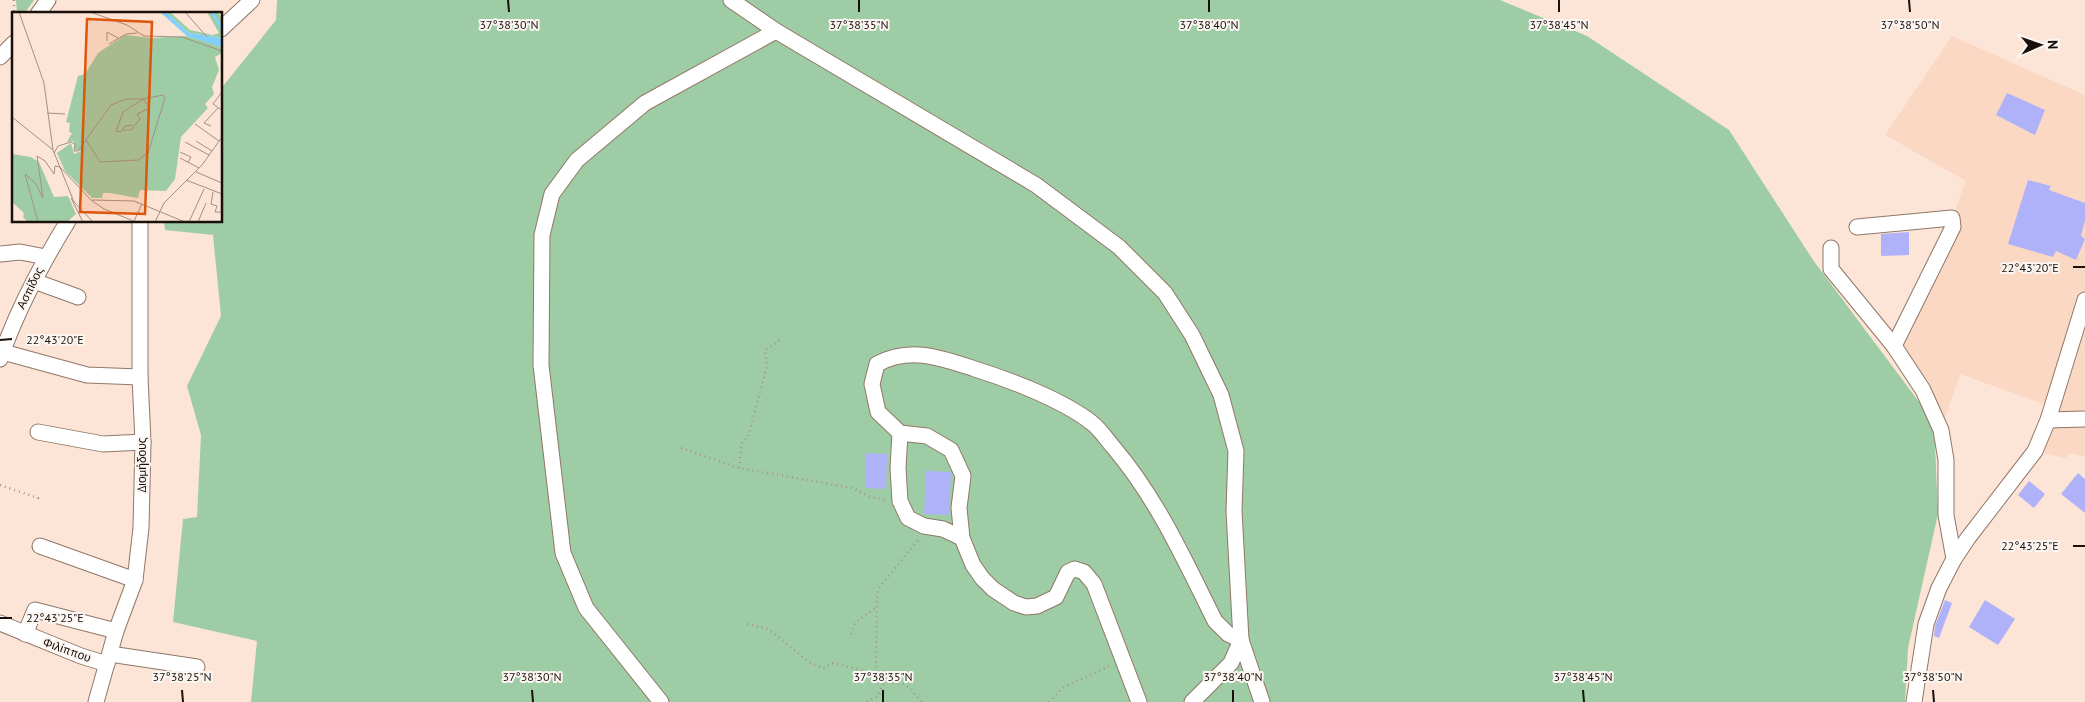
<svg xmlns="http://www.w3.org/2000/svg" width="2085" height="702" viewBox="0 0 2085 702" font-family="'PT Sans',sans-serif">
  <rect width="100%" height="100%" fill="#fce5d7"/>
  <polygon fill="#fbd8c3" points="1952,36 2085,95 2085,457 2072,453 2065,458 2035,451 2052,407 1960,374 1941,430 1894,346 1952,218 1966,181 1885,135"/>
  <g fill="#9ecda5">
    <polygon points="16,0 34,0 24,14 17,14"/>
    <polygon points="277,0 1500,0 1587,36 1729,130 1813,260 1934,422 1938,514 1908,648 1905,702 251,702 257,641 173,622 183,519 197,517 201,435 187,386 221,316 213,235 165,230 164,221 221,221 221,84 223,86 276,20"/>
  </g>
  <g fill="#afb2f9">
    <polygon points="2007,93 2045,110 2035,135 1996,115"/>
    <polygon points="2028,180 2051,186 2049,190 2085,203 2085,220 2081,236 2085,239 2076,260 2056,251 2053,257 2008,244"/>
    <polygon points="1909,232 1909,255 1881,256 1881,234"/>
    <polygon points="866,453 887,454 886,489 865,488"/>
    <polygon points="926,471 951,472 949,515 924,514"/>
    <polygon points="2078,473 2085,479 2085,513 2061,494"/>
    <polygon points="2029,481 2045,494 2034,508 2018,495"/>
    <polygon points="1945,600 1952,603 1939,638 1934,636 1935,626"/>
    <polygon points="1985,600 2015,619 1998,645 1969,627"/>
  </g>
  <g fill="none" stroke-linecap="round" stroke-linejoin="round">
    <defs>
      <g id="minor">
        <path d="M 731,0 L 776,31 L 1036,185 L 1119,247 L 1165,293 L 1192,335 L 1221,395 L 1236,451 L 1234,511 L 1241,640 L 1228,634 L 1215,621 C 1185,561 1158,500 1114,448 C 1107,440 1100,429 1092,423 C 1063,400 1010,380 975,369 C 941,358 911,346 877,364 L 872,384 L 878,412 L 900,433 L 927,436 L 951,450 L 963,476 L 959,508 L 962,538 L 973,565 L 982,578 L 993,589 L 1014,603 L 1026,607 L 1037,606 L 1056,597 L 1068,572 L 1075,569 L 1084,572 L 1094,584 L 1139,702"/>
        <polyline points="38,14 48,0"/>
        <polyline points="221,29 252,0"/>
        <polyline points="0,57 14,43"/>
        <polyline points="1857,227 1952,218 1953,227 1894,346"/>
        <polyline points="1831,248 1831,269 1894,346 1923,390 1941,430 1946,460 1946,515 1954,559"/>
        <polyline points="0,254 20,252 46,257"/>
        <polyline points="34,281 78,297"/>
        <polyline points="3,352 87,375 140,377"/>
        <path d="M 0,359 C 17,310 41,265 68,221"/>
        <polyline points="2048,420 2085,419"/>
        <polyline points="38,432 103,444 143,442"/>
        <polyline points="900,433 898,468 900,501 908,518 924,526 943,529 962,538"/>
        <polyline points="40,546 135,580"/>
        <polyline points="0,623 81,656 107,664"/>
        <polyline points="25,634 35,610 116,631"/>
        <polyline points="1241,640 1262,702"/>
        <polyline points="110,654 197,667"/>
        <polyline points="96,702 116,631 135,580 141,528 143,442 140,377 140,221"/>
        <polyline points="661,702 586,608 563,553 541,365 542,235 552,194 577,160 645,103 776,31"/>
        <polyline points="1192,702 1231,663 1241,640"/>
        <polyline points="1914,702 1926,624 1939,588 1954,559 1968,538 2035,451 2048,420 2085,300"/>
      </g>
    </defs>
    <use href="#minor" stroke="#907767" stroke-width="17"/>
    <g stroke="#a6948a" stroke-width="2.5" stroke-dasharray="1 4" stroke-linecap="butt">
      <polyline points="14,0 14,14"/>
      <polyline points="681,448 739,468 853,488 870,497 886,500"/>
      <polyline points="739,468 742,442 748,437 767,366 765,350 780,340"/>
      <polyline points="0,485 38,498 36,502"/>
      <polyline points="747,624 768,629 812,664 824,668 832,663 861,670 877,681 903,684 910,688 921,702"/>
      <polyline points="851,634 855,623 876,607"/>
      <polyline points="867,702 878,696 884,682 876,671 877,595 879,588 919,539"/>
      <polyline points="1049,702 1064,687 1109,666"/>
    </g>
    <use href="#minor" stroke="#fff" stroke-width="15"/>
  </g>
  <path fill="none" stroke="#1a100b" stroke-width="2" d="M 508,0 L 509,12M 859,0 L 859,12M 1209,0 L 1209,12M 1559,0 L 1559,12M 1909,0 L 1910,12M 2073,267 L 2085,267M 0,340 L 12,339M 2073,546 L 2085,546M 0,618 L 12,618M 182,690 L 183,702M 532,690 L 533,702M 883,690 L 883,702M 1233,690 L 1233,702M 1583,690 L 1584,702M 1933,690 L 1934,702"/>
  <g text-anchor="middle" stroke-width="4" stroke-linejoin="round" paint-order="stroke">
    <g font-size="12" fill="#1a100b" stroke="#fcf6f3">
      <text transform="translate(30 288) rotate(-64)" y="4">Ασπίδος</text>
      <text transform="translate(142 465) rotate(-90)" y="4">Διομήδους</text>
      <text transform="translate(67 650) rotate(20)" y="4">Φιλίππου</text>
    </g>
  </g>
  <g transform="translate(12 12)">
    <rect width="210" height="210" fill="#fce5d7"/>
    <path d="M 154,0 L 158,0 L 178,18 L 201,23 L 207,21 L 195,0 L 206,0 L 210,7 L 210,26 L 177,21 ZM 113,23 L 140,26 L 175,24 L 208,34 L 210,41 L 203,45 L 207,58 L 200,75 L 202,82 L 193,92 L 196,96 L 169,125 L 163,167 L 154,179 L 128,178 L 126,186 L 98,181 L 91,181 L 90,186 L 80,186 L 53,159 L 45,141 L 59,131 L 62,142 L 69,139 L 63,138 L 62,129 L 55,130 L 60,121 L 57,120 L 58,111 L 54,110 L 66,64 L 73,62 L 86,41 ZM 0,142 L 19,145 L 27,150 L 42,185 L 56,184 L 64,202 L 55,210 L 16,210 L 11,205 L 12,201 L 0,190 Z" fill="#9ecda5"/>
    <path d="M 148,0 L 154,0 L 177,21 L 210,26 L 210,35 L 175,24 Z" fill="#81cffd"/>
    <path fill="none" stroke="#81cffd" stroke-width="2.5" d="M 200,0 L 210,17"/>
    <path fill="none" stroke="#a29085" stroke-width="1" d="M 7,0 L 32,71 L 41,138M 78,0 L 115,13 L 132,24 L 170,25 L 210,39M 173,0 L 195,25M 95,29 L 95,20 L 106,26M 97,32 L 114,22 L 125,21M 210,80 L 201,92 L 210,98M 35,101 L 53,102M 0,105 L 41,138 L 62,190 L 81,210M 183,112 L 207,129M 199,114 L 192,111 L 206,96M 111,118 L 119,118 L 128,107 L 125,102 L 138,96 L 131,87M 74,128 L 88,150 L 126,148 L 136,141 L 153,86 L 151,83 L 131,87M 184,129 L 200,139M 173,130 L 197,143M 168,140 L 179,145 L 176,150M 42,141 L 46,134 L 59,130 L 63,132 L 62,139 L 66,139 L 99,93 L 114,87 L 131,87 L 111,100 L 104,119 L 109,120 L 113,114 L 121,113M 168,146 L 187,156M 184,160 L 210,171M 174,168 L 210,182M 201,180 L 199,192 L 205,194 L 203,200 L 210,200M 59,186 L 71,210M 80,188 L 122,189 L 173,210M 122,209 L 130,192M 26,210 L 13,162 L 24,172 L 31,186 L 25,144 L 33,149 L 42,162 L 43,154 L 48,155 L 79,188 L 92,197 L 124,210M 143,210 L 152,191 L 190,153 L 210,125M 177,210 L 192,177M 186,210 L 194,191"/>
    <path fill="#de550c" fill-opacity="0.15" stroke="#de550c" stroke-width="2.5" d="M 75,7 L 140,10 L 133,202 L 68,200 Z"/>
    <rect width="210" height="210" fill="none" stroke="#1a100b" stroke-width="2.5"/>
  </g>
  <g font-size="12" text-anchor="middle" fill="#1a100b" stroke="#fcf6f3" stroke-width="4" stroke-linejoin="round" paint-order="stroke">
    <text x="509" y="29">37°38'30"N</text>
    <text x="859" y="29">37°38'35"N</text>
    <text x="1209" y="29">37°38'40"N</text>
    <text x="1559" y="29">37°38'45"N</text>
    <text x="1910" y="29">37°38'50"N</text>
    <text x="2030" y="272">22°43'20"E</text>
    <text x="55" y="344">22°43'20"E</text>
    <text x="2030" y="550">22°43'25"E</text>
    <text x="55" y="622">22°43'25"E</text>
    <text x="182" y="681">37°38'25"N</text>
    <text x="532" y="681">37°38'30"N</text>
    <text x="883" y="681">37°38'35"N</text>
    <text x="1233" y="681">37°38'40"N</text>
    <text x="1583" y="681">37°38'45"N</text>
    <text x="1933" y="681">37°38'50"N</text>
  </g>
  <g transform="translate(2040 45) rotate(88)" stroke="#fcf6f3" stroke-width="4" paint-order="stroke">
  <path d="M0-4L9 19L0 12L-9 19Z" fill="#1a100b"/>
  <text y="-8" font-size="14" font-weight="bold" text-anchor="middle" fill="#1a100b">N</text>
  </g>
</svg>
